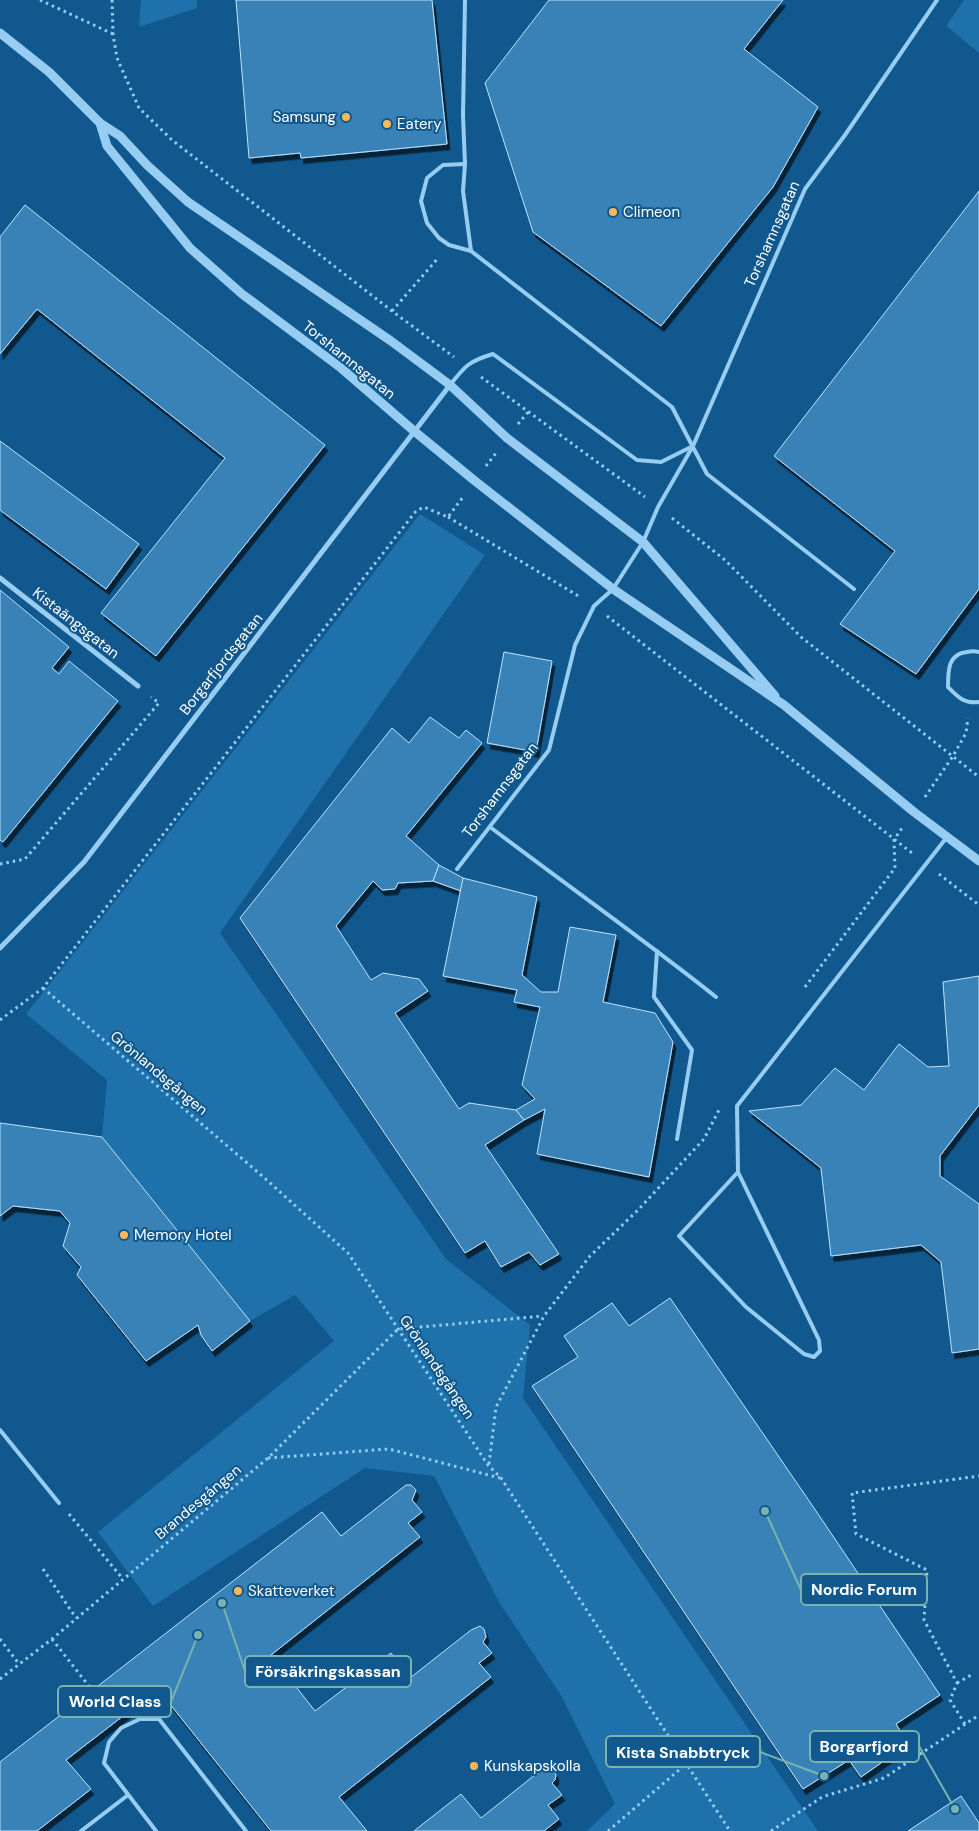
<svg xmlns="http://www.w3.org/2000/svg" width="979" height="1831" viewBox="0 0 979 1831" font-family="'DM Sans',sans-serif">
  <defs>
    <filter id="shadow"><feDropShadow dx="3" dy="5.5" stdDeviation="0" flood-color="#0009"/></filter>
  </defs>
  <rect width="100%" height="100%" fill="#10588d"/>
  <g fill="#1e71ab">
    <polygon points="141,0 197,0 197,8 139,27"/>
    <polygon points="964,0 979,0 979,53 946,26"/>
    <polygon points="420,514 485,555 220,933 446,1259 530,1325 523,1398 818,1831 587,1831 615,1804 562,1697 499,1602 434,1476 365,1468 153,1606 98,1532 334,1341 295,1295 250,1321 102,1137 107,1080 26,1014"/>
  </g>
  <g fill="#3882b7" stroke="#bee4fd" filter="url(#shadow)">
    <polygon points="236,0 432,0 447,144 301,158 300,153 249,158"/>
    <polygon points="549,0 783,0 744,49 818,107 773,187 661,326 533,232 485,83"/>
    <polygon points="979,191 979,589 916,674 840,624 895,551 774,456"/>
    <polygon points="25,205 325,445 156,656 101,613 225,458 37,309 0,354 0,237"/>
    <polygon points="0,441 139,544 106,589 0,510"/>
    <polygon points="0,590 69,647 52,668 59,674 69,661 118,701 3,842 0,840"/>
    <polygon points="504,652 552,661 536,752 487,743"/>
    <polygon points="430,717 459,738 466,730 482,743 406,836 439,865 433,881 398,883 395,889 382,890 373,881 336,926 371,980 383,973 419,979 428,991 395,1013 459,1109 469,1103 516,1110 524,1120 485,1145 559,1254 540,1265 529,1252 501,1267 485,1241 465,1253 240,918 392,728 409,743"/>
    <polygon points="439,865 463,878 461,891 433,881"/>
    <polygon points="463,878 537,897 522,975 541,992 558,992 570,927 616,935 603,1002 655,1013 673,1042 649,1177 537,1154 545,1109 524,1120 516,1110 535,1099 522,1085 540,1007 514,1002 517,990 443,976"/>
    <polygon points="979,976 979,1105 940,1156 940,1176 979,1204 979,1349 952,1353 941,1262 921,1245 831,1256 821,1168 749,1111 801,1105 835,1068 864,1090 899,1044 928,1067 949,1066 943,982"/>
    <polygon points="0,1123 102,1137 250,1321 212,1351 201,1335 198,1325 146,1361 77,1275 81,1267 63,1246 70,1223 60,1211 13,1206 0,1216"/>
    <polygon points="670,1298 812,1505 940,1695 896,1724 908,1744 861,1777 849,1760 803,1789 532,1386 578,1357 564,1336 612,1303 629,1326"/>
    <polygon points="406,1485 411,1485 416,1490 412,1500 422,1512 408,1523 420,1537 271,1655 315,1711 391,1653 410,1678 471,1630 480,1626 484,1629 486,1637 483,1642 492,1653 479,1663 491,1677 339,1797 367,1831 271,1831 158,1689 66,1760 91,1789 37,1831 0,1831 0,1762 322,1512 341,1536"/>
    <polygon points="547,1767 554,1771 556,1775 555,1780 552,1783 562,1795 548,1805 559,1819 544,1831 414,1831 461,1794 481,1818 541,1770"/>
    <polygon points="961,1796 979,1823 979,1831 908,1831"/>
  </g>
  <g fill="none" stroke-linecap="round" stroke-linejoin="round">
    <g stroke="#97cdf3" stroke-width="3" stroke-dasharray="2.5 4" stroke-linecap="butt">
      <polyline points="40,0 113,34"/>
      <polyline points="112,0 113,34 117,58 139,108 172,140 392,311 454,357"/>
      <polyline points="392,311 439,257"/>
      <polyline points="481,377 645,497"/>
      <polyline points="518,424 529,411"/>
      <polyline points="486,466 496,453"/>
      <polyline points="448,517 580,597"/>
      <polyline points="672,518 725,560 801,637 979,777"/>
      <polyline points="607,616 912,853"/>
      <polyline points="925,797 953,756 966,733 968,718"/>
      <polyline points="0,864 25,859 159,703 151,697"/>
      <polyline points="939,874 979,905"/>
      <polyline points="805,987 895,868 894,840 902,828"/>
      <polyline points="43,988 260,1174 348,1253 488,1465 501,1478 730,1831"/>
      <polyline points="0,1020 43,988 416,511 424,507 448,517 463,497"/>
      <polyline points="268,1458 389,1449 500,1478"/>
      <polyline points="489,1464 496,1407 544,1316 590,1256 638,1210 704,1139 719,1110"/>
      <polyline points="69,1514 123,1579"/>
      <polyline points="43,1569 76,1618"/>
      <polyline points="0,1639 19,1664"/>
      <polyline points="52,1639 92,1690"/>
      <polyline points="0,1679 52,1639 268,1458 398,1329 543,1316"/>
      <polyline points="957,1683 973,1674"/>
      <polyline points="965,1724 950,1700 957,1683 924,1620 927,1570 856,1534 852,1493 979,1476"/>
      <polyline points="608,1831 686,1764"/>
      <polyline points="771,1831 822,1797 884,1778 979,1715"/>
    </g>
    <g stroke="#97cdf3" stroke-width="4">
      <polyline points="465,0 463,116 465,164 463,191 471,251 672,407 707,474 854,589"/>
      <polyline points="465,164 443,165 427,178 421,201 427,223 439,238 449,245 471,251"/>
      <path d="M 450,385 C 465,366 469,361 493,354 L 637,460 L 661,462 L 693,446"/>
      <path d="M 979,652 C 975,651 972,651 967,652 C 948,654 948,670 948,687 C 958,697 964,704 979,702"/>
      <path d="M 490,827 C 565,884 642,938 716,997"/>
      <polyline points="457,869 549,750 575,645 594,606 613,589 643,542 658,507 693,446 805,189 845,135 937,0"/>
      <polyline points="657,951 654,997 692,1050 677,1139"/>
      <polyline points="738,1172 819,1340 820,1351 814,1357 804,1354 746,1307 679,1236 738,1172 737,1106 947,837"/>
      <polyline points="0,1430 59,1503"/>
      <polyline points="81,1831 128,1795"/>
      <polyline points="156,1831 104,1763 109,1742 121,1728 140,1719 159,1719 246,1831"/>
    </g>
    <g stroke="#97cdf3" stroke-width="5">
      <polyline points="0,578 138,686"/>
      <polyline points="0,948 84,862 450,385"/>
    </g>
    <g stroke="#97cdf3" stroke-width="9">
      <polyline points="0,33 49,72 100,123 120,136 147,165 188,202 391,341 450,385 507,438 643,542 775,696"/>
      <polyline points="100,123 107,146 190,248 242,294 341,368 414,431 475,481 613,589 784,705 914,812 979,861"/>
    </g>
  </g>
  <g fill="#ffb858" stroke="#10588d" stroke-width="2">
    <circle cx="346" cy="117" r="5"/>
    <circle cx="387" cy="124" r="5"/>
    <circle cx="613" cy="212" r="5"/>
    <circle cx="124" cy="1235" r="5"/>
    <circle cx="238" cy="1591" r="5"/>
    <circle cx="474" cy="1766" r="5"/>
  </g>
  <g text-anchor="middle" stroke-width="4" stroke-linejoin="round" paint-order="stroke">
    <g font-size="15" fill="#fff" stroke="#10588d" text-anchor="start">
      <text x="336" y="122" text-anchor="end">Samsung</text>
      <text x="397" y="129">Eatery</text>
      <text x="623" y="217">Climeon</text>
      <text x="134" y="1240">Memory Hotel</text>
      <text x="248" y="1596">Skatteverket</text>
      <text x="484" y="1771">Kunskapskolla</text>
    </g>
    <g font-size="15" fill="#fff" stroke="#10588d">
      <text transform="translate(772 234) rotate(-66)" y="5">Torshamnsgatan</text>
      <text transform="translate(349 360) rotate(39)" y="5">Torshamnsgatan</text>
      <text transform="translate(76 623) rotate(38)" y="5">Kistaängsgatan</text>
      <text transform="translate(221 664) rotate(-52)" y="5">Borgarfjordsgatan</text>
      <text transform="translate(500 790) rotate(-53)" y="5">Torshamnsgatan</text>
      <text transform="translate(159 1073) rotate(40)" y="5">Grönlandsgången</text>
      <text transform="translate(437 1367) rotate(56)" y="5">Grönlandsgången</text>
      <text transform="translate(198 1502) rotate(-40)" y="5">Brandesgången</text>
    </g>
  </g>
  <path fill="none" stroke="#7bb4af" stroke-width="2" d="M765 1511L801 1590M222 1603L245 1671M198 1635L171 1702M955 1809L919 1746M824 1776L760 1752"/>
  <g fill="#7bb4af" stroke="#10588d" stroke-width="2">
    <circle cx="765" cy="1511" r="5"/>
    <circle cx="222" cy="1603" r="5"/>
    <circle cx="198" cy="1635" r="5"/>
    <circle cx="955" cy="1809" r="5"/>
    <circle cx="824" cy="1776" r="5"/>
  </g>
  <g fill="#10588d" stroke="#7bb4af" stroke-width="2">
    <rect x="801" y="1574" width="126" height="31" rx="5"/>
    <rect x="245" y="1656" width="166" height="31" rx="5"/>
    <rect x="58" y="1686" width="113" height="31" rx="5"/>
    <rect x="810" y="1731" width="109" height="31" rx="5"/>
    <rect x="606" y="1736" width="154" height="31" rx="5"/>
  </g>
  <g font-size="16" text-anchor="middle" font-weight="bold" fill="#fff">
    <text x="864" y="1595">Nordic Forum</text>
    <text x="328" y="1677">Försäkringskassan</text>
    <text x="115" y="1707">World Class</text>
    <text x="864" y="1752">Borgarfjord</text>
    <text x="683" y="1758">Kista Snabbtryck</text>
  </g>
</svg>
